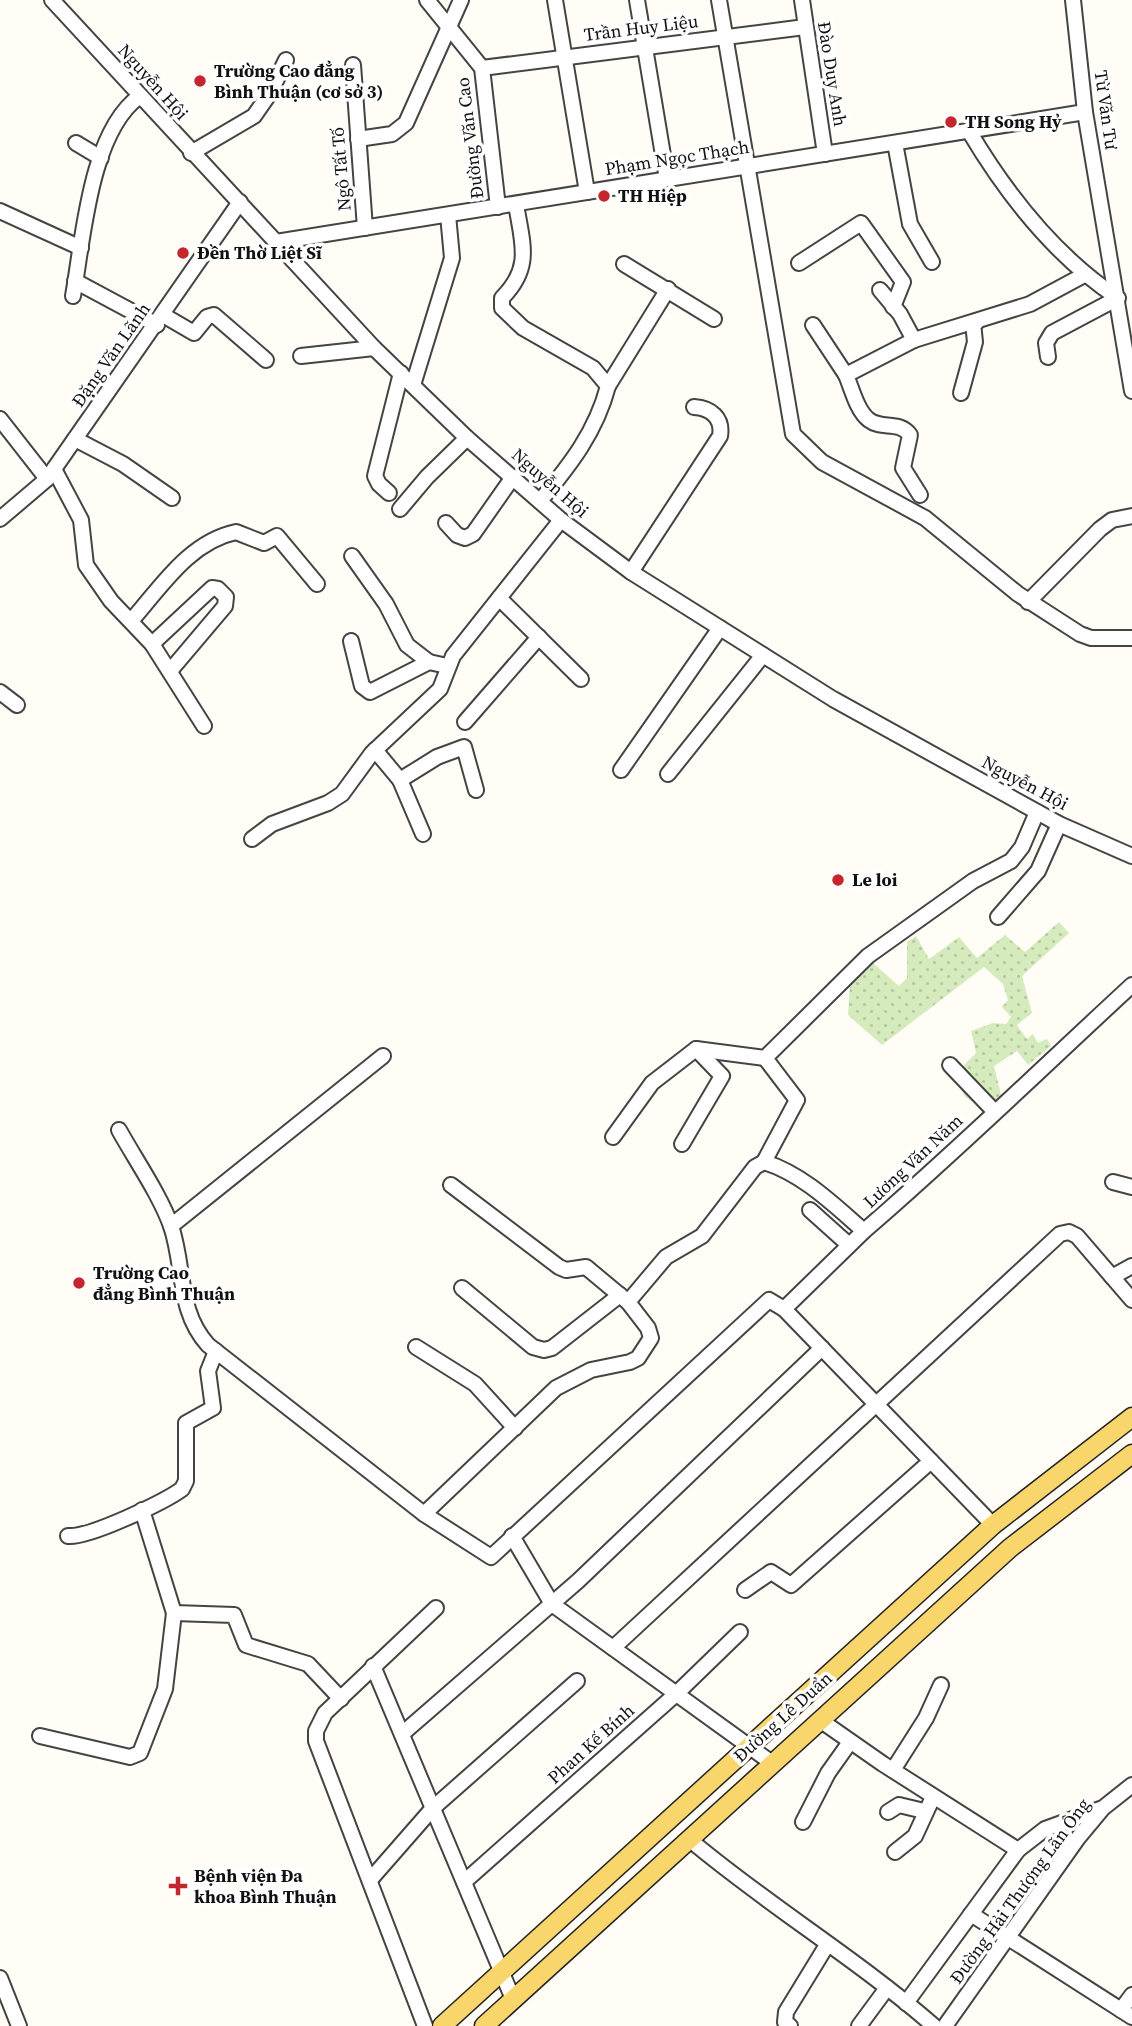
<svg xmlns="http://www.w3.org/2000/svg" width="1132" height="2026" viewBox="0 0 1132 2026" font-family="'Source Serif 4',serif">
  <defs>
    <pattern id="grass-dots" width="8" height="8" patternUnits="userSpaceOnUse" patternTransform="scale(1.75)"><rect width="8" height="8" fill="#d5ebbd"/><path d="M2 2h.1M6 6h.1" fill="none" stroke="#b6c8a1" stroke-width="1.8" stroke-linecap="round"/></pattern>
  </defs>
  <rect width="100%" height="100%" fill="#fffdf5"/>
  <polygon fill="url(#grass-dots)" points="1059,922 1069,933 1022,976 1032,1013 1017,1025 1027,1039 1033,1034 1038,1043 1047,1039 1051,1046 1028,1065 1017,1051 994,1066 1002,1099 987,1111 965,1097 954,1075 976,1053 971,1031 993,1023 1006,1024 1011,1017 1002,1007 1008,1000 1003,984 984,967 882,1045 848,1015 850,984 873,963 899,986 907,978 907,942 916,936 929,959 959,937 977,958 1005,935 1025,952"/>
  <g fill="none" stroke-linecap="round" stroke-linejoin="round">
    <defs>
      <g id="minor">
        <polyline points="52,0 374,348 467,438 561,520 631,572 833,699 1059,824 1132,856"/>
        <polyline points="427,0 482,68 498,207"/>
        <polyline points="555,0 587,192"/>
        <polyline points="637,0 667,179"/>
        <polyline points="719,0 793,434 822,462 925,518 1018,594 1080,634 1091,638 1132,638"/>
        <polyline points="802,0 825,154"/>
        <polyline points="1073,0 1085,112 1132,391"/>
        <polyline points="353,65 365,228"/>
        <polyline points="482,68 805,27"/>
        <path d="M 969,131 C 1007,195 1056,257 1118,298 L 1052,333 L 1046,343 L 1048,357"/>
        <polyline points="358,139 392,134 406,123 461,0"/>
        <polyline points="76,143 101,158"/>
        <polyline points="895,143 910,224 932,262"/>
        <polyline points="191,153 254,116 270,93 286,60"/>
        <path d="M 516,204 C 522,243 533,267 502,298 L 502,308 L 523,328 L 593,368 L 608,386 C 596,432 570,465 540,501"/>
        <polyline points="0,211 81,248"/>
        <polyline points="276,242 1085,112"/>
        <polyline points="799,263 861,223 903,282 893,307"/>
        <polyline points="624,264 714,319"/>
        <polyline points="75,281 157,325"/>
        <polyline points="880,290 900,314 914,340"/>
        <path d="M 73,296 C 83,240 90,131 140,96"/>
        <polyline points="163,315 194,333 207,317 214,315 266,360"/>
        <polyline points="813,325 846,375 914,340 1030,304 1084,275"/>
        <polyline points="301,356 374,348"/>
        <path d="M 846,375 C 852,389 857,411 869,420 C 882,430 899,420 910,435 L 903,468 L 920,495"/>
        <polyline points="413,385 452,258 448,215"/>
        <polyline points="608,386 668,289"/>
        <polyline points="961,393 975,342 973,323 977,322"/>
        <polyline points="0,419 47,479"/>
        <polyline points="75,439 123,464 172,498"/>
        <polyline points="54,469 81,520 86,565 111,601 152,644 204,726"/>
        <polyline points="389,493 379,484 375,476 401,373"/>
        <polyline points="400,509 427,477 467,438"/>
        <polyline points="0,519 47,479 240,202"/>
        <polyline points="446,523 457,535 465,538 473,534 513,477"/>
        <polyline points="352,556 386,604 407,645 429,662"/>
        <path d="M 631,572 L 720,436 C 723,418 711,408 694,407"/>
        <polyline points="499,598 581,679"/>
        <polyline points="1028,602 1100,529 1112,520 1132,516"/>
        <path d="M 131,621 C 161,587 189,542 236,532 L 264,543 L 277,536 L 317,584"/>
        <polyline points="351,641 362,686 370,692 429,662 447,666"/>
        <polyline points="152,644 212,588 218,589 226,597 225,606 170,671"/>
        <polyline points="0,692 17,705"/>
        <polyline points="465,722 539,637"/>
        <polyline points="375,750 400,780 423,834"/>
        <polyline points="621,770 720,628"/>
        <polyline points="668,774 763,655"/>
        <polyline points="400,780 437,757 464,747 476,790"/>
        <polyline points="252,839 272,824 328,803 342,794 372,753 440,689 453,656 561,520"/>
        <polyline points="998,917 1038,871 1059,824"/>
        <polyline points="950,1065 994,1111"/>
        <path d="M 119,1130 C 135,1159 160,1195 171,1226 C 185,1267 177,1311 208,1345 L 424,1514 L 491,1557 L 769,1300 L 784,1309 L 993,1525"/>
        <polyline points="613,1137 652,1083 696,1049 765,1058 868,956 973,881 1011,861 1022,847 1037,812"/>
        <polyline points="682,1144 722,1076 696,1049"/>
        <polyline points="764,1162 797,1100 765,1058"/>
        <polyline points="1113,1182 1132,1187"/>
        <polyline points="451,1185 559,1267 566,1270 586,1267 628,1302"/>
        <polyline points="810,1210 849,1245"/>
        <polyline points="171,1226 383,1056"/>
        <polyline points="1112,1277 1132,1266"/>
        <polyline points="462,1288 533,1347 544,1350 552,1348 620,1295"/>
        <polyline points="784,1309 864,1231"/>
        <polyline points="416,1347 475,1384 515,1428"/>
        <path d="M 424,1514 L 556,1388 L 591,1370 L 630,1362 L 638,1358 L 651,1338 L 648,1328 L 628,1302 L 666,1257 L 702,1236 L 755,1167 L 764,1162 C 803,1174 834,1205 864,1231 C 956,1152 1043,1067 1132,985"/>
        <path d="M 68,1536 C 89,1538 164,1502 182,1489 L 186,1481 L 186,1423 L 213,1408 L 208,1371 L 216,1351"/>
        <polyline points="512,1536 552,1604 772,1763"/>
        <polyline points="745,1590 771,1572 791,1585 931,1461"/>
        <polyline points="174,1613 234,1615 246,1645 308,1664 341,1699"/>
        <polyline points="613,1648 1060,1234 1069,1232 1077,1236 1132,1300"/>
        <polyline points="373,1666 513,1999"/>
        <polyline points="820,1720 883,1764 1018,1850"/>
        <polyline points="402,1734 578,1581 822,1348"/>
        <polyline points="40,1736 130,1757 140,1753 165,1689 174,1613 142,1510"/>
        <polyline points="893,1770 926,1718 941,1685"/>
        <polyline points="888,1812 899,1805 924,1811"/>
        <polyline points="803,1822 828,1773 850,1742"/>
        <path d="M 689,1839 C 767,1905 856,1958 934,2026"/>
        <polyline points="895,1852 915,1836 933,1797"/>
        <polyline points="370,1880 433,1808 577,1681"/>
        <polyline points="464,1882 676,1694 740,1632"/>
        <polyline points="971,1914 1132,2017"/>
        <polyline points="0,1978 19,2026"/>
        <polyline points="906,2003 1018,1850 1045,1829 1100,1809"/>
        <polyline points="1121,2010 1132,1995"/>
        <polyline points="425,2026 316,1741 316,1731 325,1713 436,1608"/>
        <polyline points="790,2026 785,2022 786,2012 827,1945"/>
        <polyline points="859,2026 887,1988"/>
        <polyline points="945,2026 1078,1838 1103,1808 1132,1785"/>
      </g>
      <g id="major">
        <polyline points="442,2026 993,1525 1132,1417"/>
        <polyline points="484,2026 1010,1548 1132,1454"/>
      </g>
    </defs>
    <use href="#minor" stroke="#444" stroke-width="18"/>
    <use href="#major" stroke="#222" stroke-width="21"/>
    <use href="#minor" stroke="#fff" stroke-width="14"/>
    <use href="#major" stroke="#f9d66b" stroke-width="18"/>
  </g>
  <g fill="#c4262e" stroke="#fff" stroke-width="2.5">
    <circle cx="200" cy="81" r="7"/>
    <circle cx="951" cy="122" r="7"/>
    <circle cx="604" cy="196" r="7"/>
    <circle cx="183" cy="253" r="7"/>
    <circle cx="838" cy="880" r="7"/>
    <circle cx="79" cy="1283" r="7"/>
    <path d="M174.5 1875.5h7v7h7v7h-7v7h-7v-7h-7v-7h7z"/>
  </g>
  <g text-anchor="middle" stroke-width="7" stroke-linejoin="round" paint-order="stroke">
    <g font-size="18" fill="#111" stroke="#fff">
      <text transform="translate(641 28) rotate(-7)" y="6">Trần Huy Liệu</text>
      <text transform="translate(832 74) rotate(81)" y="6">Đào Duy Anh</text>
      <text transform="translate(153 82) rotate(48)" y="6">Nguyễn Hội</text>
      <text transform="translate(1106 110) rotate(82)" y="6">Từ Văn Tư</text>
      <text transform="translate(470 138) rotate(-97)" y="6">Đường Văn Cao</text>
      <text transform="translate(677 158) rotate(-9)" y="6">Phạm Ngọc Thạch</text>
      <text transform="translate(341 169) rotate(-95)" y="6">Ngô Tất Tố</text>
      <text transform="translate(111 355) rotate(-55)" y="6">Đặng Văn Lãnh</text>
      <text transform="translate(550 483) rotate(41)" y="6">Nguyễn Hội</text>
      <text transform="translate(1025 783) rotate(28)" y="6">Nguyễn Hội</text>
      <text transform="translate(913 1161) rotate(-43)" y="6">Lương Văn Năm</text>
      <text transform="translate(783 1717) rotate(-42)" y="6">Đường Lê Duẩn</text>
      <text transform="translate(591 1744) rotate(-42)" y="6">Phan Kế Bính</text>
      <text transform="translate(1020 1891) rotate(-54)" y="6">Đường Hải Thượng Lãn Ông</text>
    </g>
    <g font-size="18" font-weight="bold" fill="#111" stroke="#fff" text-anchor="start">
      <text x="214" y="77">Trường Cao đẳng<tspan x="214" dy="21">Bình Thuận (cơ sở 3)</tspan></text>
      <text x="965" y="128">TH Song Hỷ</text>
      <text x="618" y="202">TH Hiệp</text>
      <text x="197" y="259">Đền Thờ Liệt Sĩ</text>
      <text x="852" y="886">Le loi</text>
      <text x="93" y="1279">Trường Cao<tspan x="93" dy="21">đẳng Bình Thuận</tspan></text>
      <text x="194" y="1882">Bệnh viện Đa<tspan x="194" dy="21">khoa Bình Thuận</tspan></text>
    </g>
  </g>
</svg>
